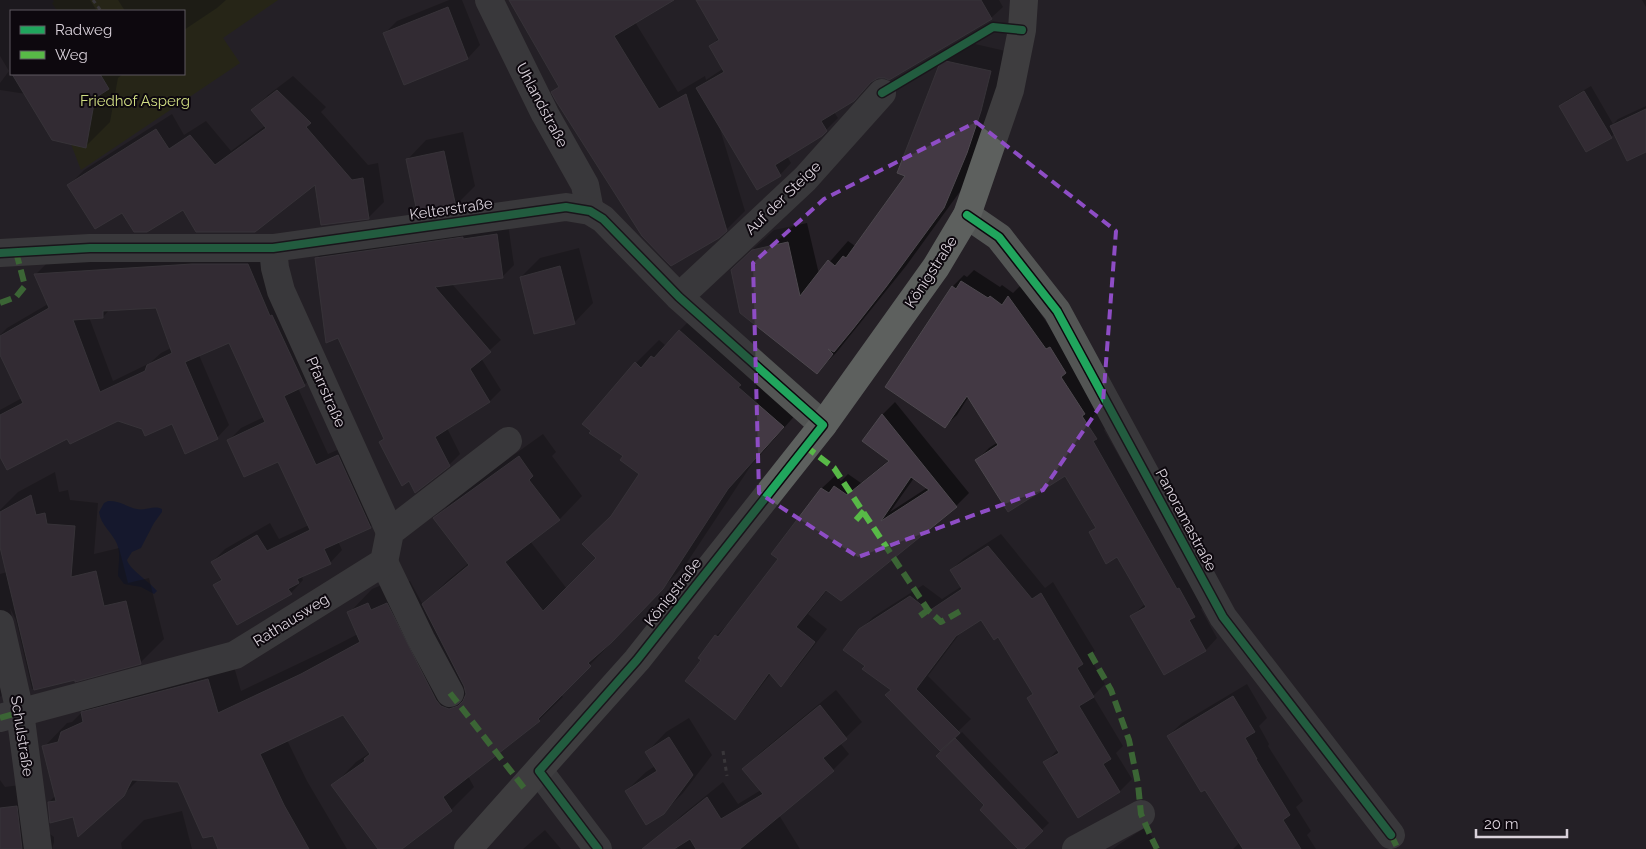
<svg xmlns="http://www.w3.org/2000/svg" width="1646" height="849" viewBox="0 0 1646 849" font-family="Raleway,sans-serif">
  <rect width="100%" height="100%" fill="#252026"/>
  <polygon fill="#282c05" points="53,0 278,0 223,38 240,63 81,170 71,144 89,132 92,115 85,104 109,89 100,74 184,74 184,11 57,11 52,3 54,2"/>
  <path fill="#030f35" d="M 108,501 C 119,500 127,507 137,509 C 146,511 153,505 162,509 L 162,512 L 154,523 L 143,544 L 141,548 L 132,552 L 127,560 C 130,570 149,581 157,591 L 154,594 L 141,587 L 124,584 L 118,576 C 118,565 121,554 117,544 C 112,532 101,526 99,512 L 104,503 Z"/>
  <g fill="#0007" fill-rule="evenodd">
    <polygon points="0,0 90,0 97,11 11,11 11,74 123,74 118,78 110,122 86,146 26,94 0,90 0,83 9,71 0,56"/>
    <polygon points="118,0 226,0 217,8 184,30 184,11 125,11"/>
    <polygon points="449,0 462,0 480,45 468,58 405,83 385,33 397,21"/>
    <polygon points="530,0 663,0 635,22 678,92 705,76 706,80 724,68 711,46 719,38 697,0 999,0 1003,7 991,18 877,77 834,112 838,118 821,135 787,156 791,163 780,175 720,129 745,211 726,230 553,92 559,86"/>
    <polygon points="1642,0 1646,0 1646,7"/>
    <polygon points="962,41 1010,52 964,186 906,266 836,353 816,373 752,250 774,230 807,223 819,274 848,241 855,246 907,175 942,61"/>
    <polygon points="293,76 326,107 321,112 368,165 378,163 384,202 368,218 316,183 184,208 122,211 69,185 84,170 172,114 184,135 206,121 231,151 265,126 253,110 268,95"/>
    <polygon points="1591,86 1613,124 1618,119 1646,106 1646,150 1615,133 1611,137 1561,107 1567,100"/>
    <polygon points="463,132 475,186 456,205 407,160 426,140"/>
    <polygon points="508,224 514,265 503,276 452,284 501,340 481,358 501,390 490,401 447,428 460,454 449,465 410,480 381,442 384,438 317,258 328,247"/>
    <polygon points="579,248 593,303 574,323 521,277 540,258"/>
    <path d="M 260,252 L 317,373 L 304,385 L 298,388 L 328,454 L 351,444 L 383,514 L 370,527 L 338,541 L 342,550 L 330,563 L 307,573 L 302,578 L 303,580 L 291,593 L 215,586 L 222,578 L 212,562 L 225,549 L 270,523 L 279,539 L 309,525 L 279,460 L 229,440 L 241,428 L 264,417 L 230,341 L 199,355 L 229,425 L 217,438 L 172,422 L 143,428 L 118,420 L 68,437 L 0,454 L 0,410 L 22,398 L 0,352 L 0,335 L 7,328 L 48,304 L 36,274 L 48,262 ZM 156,307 L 171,348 L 161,353 L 150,363 L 113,381 L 89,317 L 103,317 L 110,309 Z"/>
    <polygon points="974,270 1000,287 1002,285 1013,293 1021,285 1058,339 1108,426 1104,430 1189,578 1206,604 1201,609 1217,638 1206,650 1165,674 1132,616 1145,604 1117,556 1091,532 1097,526 1066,474 977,460 989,448 998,442 969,396 957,415 945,426 886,387 953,286 964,275 967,277"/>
    <polygon points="703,307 806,403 752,464 686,564 612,640 613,641 561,695 563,697 539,720 468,776 474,787 451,810 400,849 379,849 333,786 356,762 371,752 343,713 287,740 307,781 347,849 219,849 214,834 178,781 139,779 123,795 74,816 49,802 56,795 44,747 67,723 72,722 85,709 231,656 241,691 325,651 358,634 349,613 372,589 391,581 394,587 410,581 423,605 447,581 469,563 435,519 458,495 543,434 556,452 552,456 582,496 559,520 530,541 567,589 597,558 614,513 641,474 625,456 584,424 636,363 659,340 665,345"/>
    <path d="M 895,402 L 969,493 L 956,506 L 841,600 L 828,589 L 808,614 L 827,629 L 793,673 L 781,685 L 771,673 L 747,705 L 735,718 L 702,659 L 716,636 L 729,623 L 780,559 L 773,554 L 822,488 L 835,476 L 841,481 L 848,474 L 861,483 L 889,460 L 882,415 ZM 914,478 L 927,488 L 890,512 Z"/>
    <polygon points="55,472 59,492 68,490 70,500 98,503 94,554 119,548 128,583 149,578 164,639 140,663 32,689 16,620 10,608 24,673 0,697 0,574 7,572 0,542 0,510 18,492"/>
    <polygon points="1001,534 1045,588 1053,582 1095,651 1089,656 1105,684 1093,696 1123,746 1116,753 1132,779 1120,791 1078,816 1045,763 1058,749 1028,698 1033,693 999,636 981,618 961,632 928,676 971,719 940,749 892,689 866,666 860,630 873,617 923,585 942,599 962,586 951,570 964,558"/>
    <polygon points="1247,684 1267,718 1259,726 1269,744 1268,746 1303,801 1296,807 1311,831 1307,835 1316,849 1233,849 1240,842 1205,788 1168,736 1182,723"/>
    <polygon points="836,690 862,722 840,743 849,754 833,770 779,815 800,849 678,849 666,831 682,815 723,782 738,804 761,790 744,769 760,753"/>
    <polygon points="689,718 712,755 683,793 663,813 626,791 646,772 655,766 647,752 666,732"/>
    <polygon points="962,732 1049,823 1022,849 1019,849 986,805 938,756"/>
    <polygon points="0,780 5,787 41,782 50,834 54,837 54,842 52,849 0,849"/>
    <polygon points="182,811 192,849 122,849 121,843 144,820"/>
    <polygon points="1146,827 1159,849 1113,849 1118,845"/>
    <polygon points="545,830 561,849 523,849"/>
  </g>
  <g fill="#433944" stroke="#4d484e" fill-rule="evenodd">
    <polygon points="509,0 674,0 614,36 659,109 686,94 727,231 719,238 671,266 642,236 556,101 551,92 559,87"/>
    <polygon points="696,0 981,0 992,19 889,80 885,78 878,78 871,82 854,101 821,121 827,131 822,136 775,165 781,176 757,190 696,88 724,72 709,46 719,40"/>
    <polygon points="448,7 468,59 404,85 383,33"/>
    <polygon points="941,60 991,71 981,111 967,153 944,208 886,287 853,329 834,352 828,349 833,354 817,374 740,313 731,270 752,250 788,242 800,296 828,260 835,266 843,256 846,258 905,176 897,173"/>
    <polygon points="12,74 100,74 109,89 95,98 86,148 52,140"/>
    <polygon points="277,90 311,123 306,127 352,180 363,178 369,219 321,225 315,185 255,232 196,232 183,210 147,232 134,232 122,213 95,229 67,185 156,129 169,149 190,135 215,165 266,128 251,110"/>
    <polygon points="1584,91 1612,138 1586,152 1559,106"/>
    <polygon points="1646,109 1646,152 1627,161 1610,126"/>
    <polygon points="444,151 456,207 417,212 406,159"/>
    <polygon points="497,234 503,278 435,287 491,352 470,369 490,402 435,437 450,466 415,493 409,481 402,486 379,442 384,439 338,338 326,343 315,258 463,237 463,239"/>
    <path d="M 192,264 L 248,264 L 270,316 L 272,315 L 305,386 L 284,396 L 316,465 L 338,455 L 371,528 L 324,549 L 331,564 L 297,579 L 299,583 L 288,589 L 292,594 L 237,625 L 213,585 L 222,580 L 211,562 L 257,535 L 267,551 L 310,530 L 278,462 L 244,477 L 227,440 L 265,422 L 229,343 L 185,362 L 218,439 L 185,454 L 172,424 L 145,436 L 142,429 L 118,421 L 70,444 L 67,439 L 7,470 L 0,457 L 0,415 L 23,403 L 0,355 L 0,336 L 49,308 L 34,274 ZM 156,308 L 172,353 L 147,365 L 145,371 L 100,392 L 73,320 L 103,318 L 103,311 Z"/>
    <polygon points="560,266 575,324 534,334 520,277"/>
    <polygon points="961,281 988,298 990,296 1002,305 1008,296 1046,349 1050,347 1066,373 1061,377 1085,414 1082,416 1097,439 1093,441 1177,589 1179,588 1195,617 1189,620 1206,651 1164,675 1130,616 1146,607 1117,557 1106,564 1089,532 1096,528 1065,476 1008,512 975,460 998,445 967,396 945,428 885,387 952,286 956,289"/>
    <polygon points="679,330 741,385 738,387 784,427 728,489 663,589 611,643 588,663 591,666 538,719 540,721 443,797 452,811 402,849 378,849 331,785 365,761 364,759 370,754 343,715 260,754 284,805 309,849 218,849 213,836 203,838 178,782 132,780 124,796 78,837 73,817 50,823 48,802 56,801 42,746 58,742 61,732 83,722 81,712 208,679 218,713 301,674 360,642 347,612 368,603 371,610 387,603 436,700 441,706 449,709 458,706 463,701 466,694 464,686 422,604 469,565 433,518 519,456 533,476 529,480 560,520 505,562 543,611 596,558 582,544 611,516 639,474 620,460 623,456 589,433 591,431 582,424 635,362 641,368 651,356 654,358"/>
    <path d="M 882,414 L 957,507 L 841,601 L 826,590 L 796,627 L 815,642 L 781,687 L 769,673 L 735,720 L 685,681 L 701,660 L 698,658 L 715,635 L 718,637 L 778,559 L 771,554 L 821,488 L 829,493 L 834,486 L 847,495 L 889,461 L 862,441 ZM 911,477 L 929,490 L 881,521 Z"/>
    <polygon points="31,495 36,515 45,513 47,524 75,526 71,577 96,571 104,606 126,601 141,664 75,682 75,680 34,690 0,547 0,512"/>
    <polygon points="988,546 1032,599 1041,593 1083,664 1077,668 1094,697 1079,706 1111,759 1103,764 1120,792 1078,818 1043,762 1059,753 1027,698 1033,694 998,637 994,640 981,620 956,636 916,689 960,733 940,751 885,695 891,690 862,669 865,666 843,650 859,629 910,596 929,611 962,589 950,570"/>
    <polygon points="1233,696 1255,732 1245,738 1257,759 1256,759 1290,815 1283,820 1301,849 1243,849 1205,790 1201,792 1167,736"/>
    <polygon points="820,705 847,739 823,758 834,771 740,849 696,849 690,839 674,849 642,849 707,797 721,819 763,794 742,769"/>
    <polygon points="669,737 693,775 664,814 646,825 625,791 657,771 645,752"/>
    <polygon points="955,738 1043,831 1024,849 1018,849 980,810 984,805 936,756"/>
    <polygon points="17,806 22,849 0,849 0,808"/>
  </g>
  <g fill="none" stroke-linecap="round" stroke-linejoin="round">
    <g stroke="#525152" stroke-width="3" stroke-dasharray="4 4" stroke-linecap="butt">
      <polyline points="93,0 101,11"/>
      <polyline points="723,751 727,776"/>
    </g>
    <g stroke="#535554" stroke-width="28">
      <polyline points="489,0 545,114 585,185 590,211"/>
      <polyline points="967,215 999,237 1057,311 1223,617 1391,835"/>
      <polyline points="273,248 275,268 281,291 390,532"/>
      <polyline points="0,253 90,248 273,248 566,207 590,211 603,219 679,297 823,425"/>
      <polyline points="679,297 805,179 882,93"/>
      <polyline points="384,562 421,639 450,693"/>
      <polyline points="0,624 20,712 38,849"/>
      <polyline points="0,718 235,655 384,562 390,532 508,441"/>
      <polyline points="539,771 598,849"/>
      <polyline points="1076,849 1141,814"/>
    </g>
    <polyline stroke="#5d605e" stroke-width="28" points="468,849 637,660 823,425 936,267 967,215 1010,90 1022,30 1024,0"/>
    <g stroke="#58b947" stroke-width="6" stroke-dasharray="12 6" stroke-linecap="butt">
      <polyline points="0,303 16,297 25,286 16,252"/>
      <polyline points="805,446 834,468 928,610 941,622 964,609"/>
      <polyline points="856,520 864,511"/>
      <polyline points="920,616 928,610"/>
      <polyline points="1090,653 1111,690 1129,740 1138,784 1141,814 1151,837 1157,849"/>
      <polyline points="450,693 524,788"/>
      <polyline points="0,718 20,712"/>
      <polyline points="1391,835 1398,849"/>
    </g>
    <defs>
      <g id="cycleway">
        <polyline points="882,93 993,27 1022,30"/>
        <polyline points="967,215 999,237 1057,311 1223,617 1391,835"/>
        <polyline points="0,253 90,248 273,248 566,207 590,211 603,219 679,297 823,425 637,660 539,771 598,849"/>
      </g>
    </defs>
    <use href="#cycleway" stroke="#0d080e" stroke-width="11"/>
    <use href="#cycleway" stroke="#20a55d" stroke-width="8"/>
  </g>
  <path d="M0 0H1646V849H0ZM 976,122 L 1116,231 L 1103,402 L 1043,490 L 858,557 L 759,493 L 753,263 L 824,199 Z" fill="#252026" fill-opacity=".55" fill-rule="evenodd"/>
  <path fill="none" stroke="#8e4dc5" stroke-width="4" stroke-dasharray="10 6" stroke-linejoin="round" d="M 976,122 L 1116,231 L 1103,402 L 1043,490 L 858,557 L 759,493 L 753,263 L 824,199 Z"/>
  <g text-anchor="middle" stroke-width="4" stroke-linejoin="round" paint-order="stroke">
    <g font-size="15" fill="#d1de83" stroke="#0d080e">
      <text x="135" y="106">Friedhof Asperg</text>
    </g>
    <g font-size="15" fill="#dad2db" stroke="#0d080e">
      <text transform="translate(542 105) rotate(62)" y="5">Uhlandstraße</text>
      <text transform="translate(783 198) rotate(-44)" y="5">Auf der Steige</text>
      <text transform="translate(451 209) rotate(-8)" y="5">Kelterstraße</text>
      <text transform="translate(931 272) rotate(-57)" y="5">Königstraße</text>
      <text transform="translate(326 392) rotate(66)" y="5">Pfarrstraße</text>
      <text transform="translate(1186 520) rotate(62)" y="5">Panoramastraße</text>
      <text transform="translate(673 592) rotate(-52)" y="5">Königstraße</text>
      <text transform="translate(291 620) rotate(-32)" y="5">Rathausweg</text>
      <text transform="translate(22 736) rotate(81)" y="5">Schulstraße</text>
    </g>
  </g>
  <rect x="10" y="10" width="175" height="65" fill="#0d080e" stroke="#5f5960"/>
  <rect x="20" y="26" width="25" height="8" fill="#20a55d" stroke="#5f5960"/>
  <text x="55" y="35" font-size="15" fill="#dad2db">Radweg</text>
  <rect x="20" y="51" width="25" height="8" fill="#58b947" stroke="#5f5960"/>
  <text x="55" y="60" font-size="15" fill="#dad2db">Weg</text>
  <path d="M1476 829v8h91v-8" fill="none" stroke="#dad2db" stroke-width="2.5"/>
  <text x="1484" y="829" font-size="15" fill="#dad2db" stroke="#0d080e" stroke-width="4" paint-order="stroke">20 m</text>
</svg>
